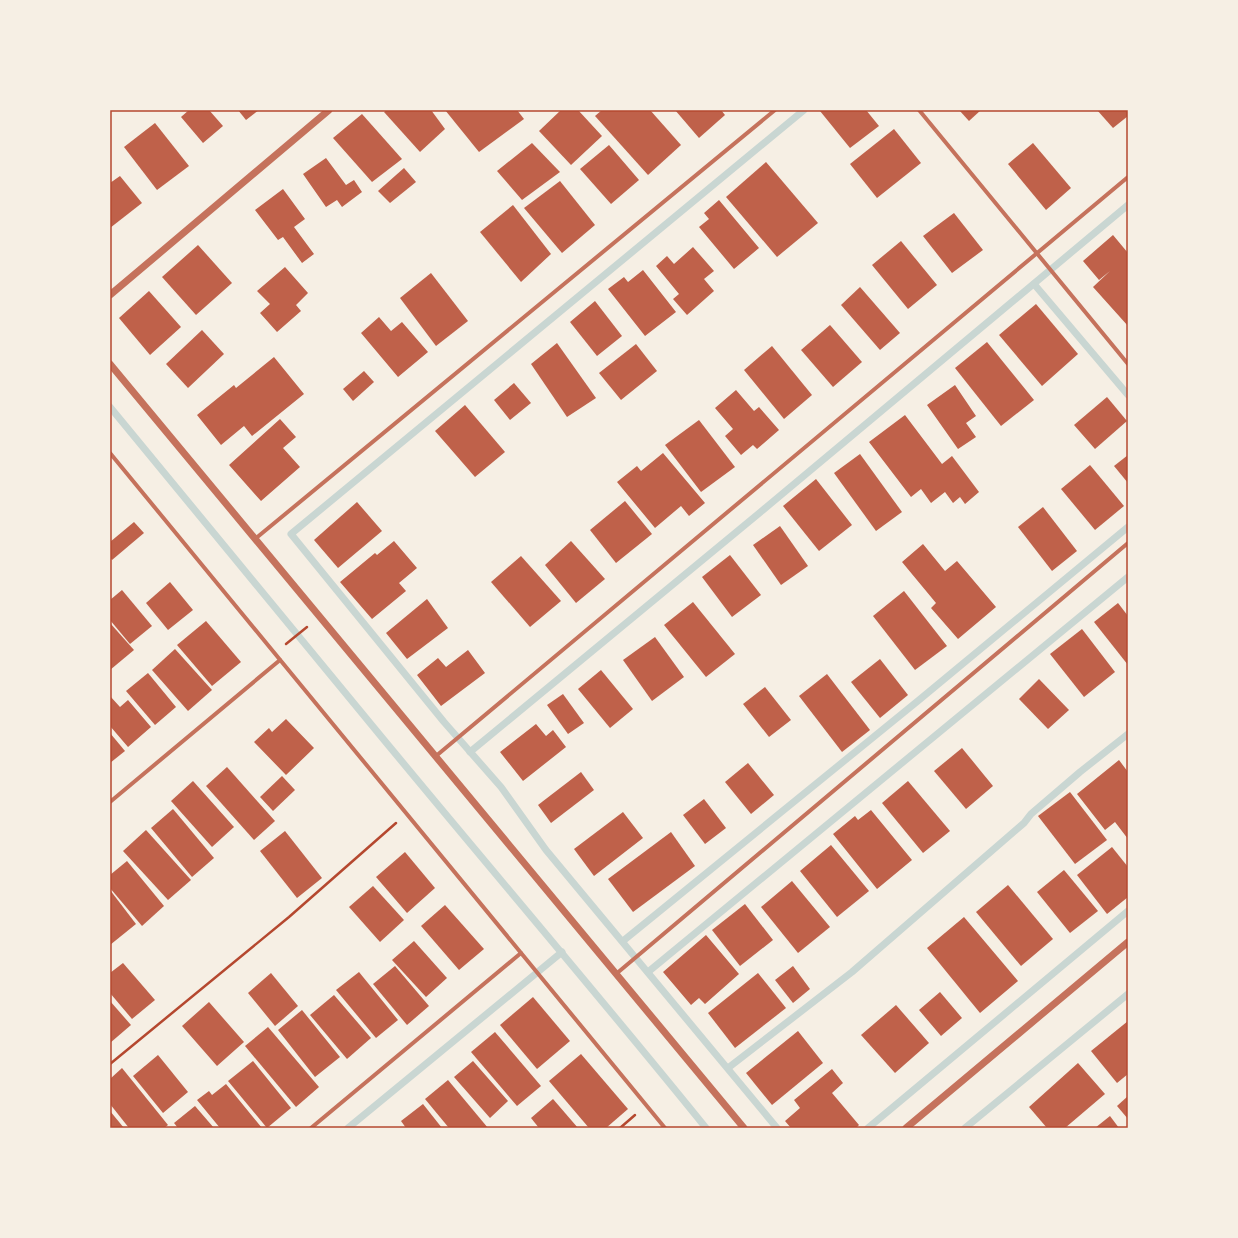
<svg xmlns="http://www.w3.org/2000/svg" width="1238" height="1238" viewBox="0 0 1238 1238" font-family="Spectral,serif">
  <rect width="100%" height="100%" fill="#f6efe4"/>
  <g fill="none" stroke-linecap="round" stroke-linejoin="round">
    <g stroke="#c9d6d2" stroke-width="7">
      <polyline points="1034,284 1128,395"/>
      <path d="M 110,407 C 194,508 277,611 361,712 C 475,851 593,988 706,1128"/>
      <polyline points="470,752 763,510 1128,205"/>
      <polyline points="623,941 919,700 1128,527"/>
      <polyline points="648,972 1128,577"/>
      <polyline points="728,1068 852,972 1024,823 1031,814 1080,772 1128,734"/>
      <polyline points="348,1128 562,952"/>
      <polyline points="777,1128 546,850 501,787 444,722 291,534 804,110"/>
      <polyline points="868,1128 1128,911"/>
      <polyline points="965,1128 1128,994"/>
    </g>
  </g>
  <g fill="#bf614a">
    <polygon points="189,110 209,110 223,126 203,143 181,117"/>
    <polygon points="238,110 259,110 246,120"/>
    <polygon points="387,110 431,110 445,129 420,152 384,112"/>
    <polygon points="445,110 517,110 524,119 479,152"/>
    <polygon points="561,110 578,110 602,136 571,165 539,131"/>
    <polygon points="602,110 650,110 681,145 648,175 595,116"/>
    <polygon points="675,110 721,110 725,115 699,138"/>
    <polygon points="821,110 866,110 879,126 850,148 820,111"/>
    <polygon points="959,110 981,110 969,121"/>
    <polygon points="1097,110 1128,110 1128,116 1113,128"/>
    <polygon points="362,114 402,159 372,182 333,138"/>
    <polygon points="155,123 189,166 157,190 124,147"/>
    <polygon points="894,129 921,163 877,198 850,164"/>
    <polygon points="532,143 560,172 522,200 497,171"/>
    <polygon points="1033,143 1071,188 1046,210 1008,164"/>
    <polygon points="609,145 639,180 611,204 580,169"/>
    <polygon points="326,158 346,185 354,180 362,192 342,207 337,200 326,207 303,174"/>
    <polygon points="766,162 818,223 777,257 726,197"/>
    <polygon points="404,168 416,182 390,203 378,191"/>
    <polygon points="120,176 142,203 110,228 110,183"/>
    <polygon points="560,181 595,225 562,253 524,208"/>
    <polygon points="283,189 305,219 294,227 314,254 302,263 283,237 278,240 255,210"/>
    <polygon points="719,200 759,248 734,269 699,227 709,219 704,213"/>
    <polygon points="513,205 551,254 521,282 480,232"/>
    <polygon points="954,213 983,250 952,273 923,236"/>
    <polygon points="1113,235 1128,253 1128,326 1093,287 1110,271 1099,280 1083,261"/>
    <polygon points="901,241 937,285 908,309 872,265"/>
    <polygon points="198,245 232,283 196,315 162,277"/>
    <polygon points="693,247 714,271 704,279 714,291 687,315 673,299 679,294 656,266 667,256 674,264"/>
    <polygon points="285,267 308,293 296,305 301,311 277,332 260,313 270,304 257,291"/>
    <polygon points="643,270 676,312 645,336 608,289 624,277 628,282"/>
    <polygon points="431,273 468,321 436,346 400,298"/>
    <polygon points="860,287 900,333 880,350 841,305"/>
    <polygon points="149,291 181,327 150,355 119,318"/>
    <polygon points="595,301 622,336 597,356 570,322"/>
    <polygon points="1036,304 1078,354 1042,386 999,335"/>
    <polygon points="379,317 391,331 402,322 428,352 398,377 361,333"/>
    <polygon points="830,325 862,362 833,387 801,350"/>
    <polygon points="202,330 224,354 188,388 166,364"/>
    <polygon points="987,342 1034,400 1001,426 955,368"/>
    <polygon points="557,343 596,398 567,417 531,364"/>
    <polygon points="636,344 657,371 621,400 599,373"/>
    <polygon points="772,346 812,395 784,419 744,370"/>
    <polygon points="274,357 304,394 252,436 244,426 221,445 197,415 234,385 236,388"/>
    <polygon points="364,371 374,382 353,401 343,389"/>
    <polygon points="514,383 531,403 510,420 494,400"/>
    <polygon points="955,385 976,416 966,423 976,437 958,449 927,405"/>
    <polygon points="736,390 754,411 759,407 779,430 757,449 753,445 741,455 725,436 733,429 715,408"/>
    <polygon points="1107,397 1127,421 1095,449 1074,425"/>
    <polygon points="465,405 505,452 475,477 435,431"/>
    <polygon points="905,415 942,464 952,456 979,492 965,504 960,497 953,503 945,492 931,503 921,489 911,497 869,442"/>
    <polygon points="280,419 296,437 283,448 300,467 261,501 229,465"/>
    <polygon points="699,420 735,467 701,492 665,445"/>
    <polygon points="663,453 705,503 689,516 681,506 655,528 617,482 637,466 641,471"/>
    <polygon points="860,454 902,512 876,531 834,473"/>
    <polygon points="1128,455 1128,483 1114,466"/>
    <polygon points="1090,465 1124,506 1095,530 1061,489"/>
    <polygon points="816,479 852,525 819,551 783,506"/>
    <polygon points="625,501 652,534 616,563 590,530"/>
    <polygon points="357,502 382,531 338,568 314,540"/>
    <polygon points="1043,507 1077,551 1052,571 1018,527"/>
    <polygon points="134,522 144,533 112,560 110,557 110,542"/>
    <polygon points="780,526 808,566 781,585 753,545"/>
    <polygon points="394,541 417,568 399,583 406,591 372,619 340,582 375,553 377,555"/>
    <polygon points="571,541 605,579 576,603 545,565"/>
    <polygon points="923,544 945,571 957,561 996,607 958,639 931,608 936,603 902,562"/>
    <polygon points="730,555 761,595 732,617 702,577"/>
    <polygon points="521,556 561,601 530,627 491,582"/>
    <polygon points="170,582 193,610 168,630 146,603"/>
    <polygon points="122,590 152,626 130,644 110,620 110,600"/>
    <polygon points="904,591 947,646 915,670 873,616"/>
    <polygon points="427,599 448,628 407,659 386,633"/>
    <polygon points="693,602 735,654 706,677 664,625"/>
    <polygon points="1118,603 1128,616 1128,665 1094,622"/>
    <polygon points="206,621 241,662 212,686 177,645"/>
    <polygon points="110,623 134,650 110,670"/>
    <polygon points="1082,629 1115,672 1084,697 1050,654"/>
    <polygon points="655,637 684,677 652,701 623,660"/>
    <polygon points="175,649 212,690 188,711 152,670"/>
    <polygon points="468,650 485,673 441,706 417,675 438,658 446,667"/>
    <polygon points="880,659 908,695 880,718 851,682"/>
    <polygon points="601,670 633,709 610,728 578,689"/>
    <polygon points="148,673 176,707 155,725 126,691"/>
    <polygon points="827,674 870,730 842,752 799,696"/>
    <polygon points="1039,679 1069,710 1048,729 1019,699"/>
    <polygon points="765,687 791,720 769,737 743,704"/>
    <polygon points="563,694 584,723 568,734 547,705"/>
    <polygon points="110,696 120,707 128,700 151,727 128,747 110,726"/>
    <polygon points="286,719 314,748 286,775 254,742 269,728 272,732"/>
    <polygon points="536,724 546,736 553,730 566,747 523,781 500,752"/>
    <polygon points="110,733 125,751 110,763"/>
    <polygon points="962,748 993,786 966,809 934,771"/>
    <polygon points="1119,760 1128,772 1128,839 1115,822 1105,830 1077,794"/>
    <polygon points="748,763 774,795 751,814 725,782"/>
    <polygon points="227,767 275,821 254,840 206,786"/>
    <polygon points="581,772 594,790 551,823 538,805"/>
    <polygon points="282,776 295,790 273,811 260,797"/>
    <polygon points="193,781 234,827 212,847 171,801"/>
    <polygon points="908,781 950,831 923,853 882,803"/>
    <polygon points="1070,792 1107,840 1075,864 1038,816"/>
    <polygon points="704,799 726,828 705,844 683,815"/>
    <polygon points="173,809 214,858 192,877 151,828"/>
    <polygon points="871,810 912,860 877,889 833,834 855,816 858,820"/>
    <polygon points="623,812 643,838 594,876 574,849"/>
    <polygon points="146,830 191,880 168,900 123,851"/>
    <polygon points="285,831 322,878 297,898 260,851"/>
    <polygon points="671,832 695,866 633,912 608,879"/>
    <polygon points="831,845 869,891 837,917 800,871"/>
    <polygon points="1112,847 1128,867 1128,897 1107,914 1077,875"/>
    <polygon points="405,852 435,888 407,913 376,877"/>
    <polygon points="127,861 164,906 142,926 110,888 110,875"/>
    <polygon points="1064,870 1098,911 1070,933 1037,892"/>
    <polygon points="792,881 830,927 798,953 761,907"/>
    <polygon points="1008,885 1053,939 1021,966 976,912"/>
    <polygon points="373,886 404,920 380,942 349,907"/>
    <polygon points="110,890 136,924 110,945"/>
    <polygon points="745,904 773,940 740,966 712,930"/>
    <polygon points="445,905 484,949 459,970 421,926"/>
    <polygon points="964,917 1018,981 980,1013 927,948"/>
    <polygon points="706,935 739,974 705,1004 699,998 691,1005 663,972"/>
    <polygon points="414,941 447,978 426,997 392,960"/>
    <polygon points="123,963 155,1000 132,1019 110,993 110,973"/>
    <polygon points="395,966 429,1006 407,1025 373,984"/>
    <polygon points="793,966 810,989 793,1003 775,980"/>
    <polygon points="359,972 398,1020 376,1038 336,990"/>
    <polygon points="271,973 298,1006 275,1026 248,993"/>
    <polygon points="758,973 786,1008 735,1048 708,1013"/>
    <polygon points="940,992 962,1018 941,1036 919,1010"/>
    <polygon points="334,995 371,1038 347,1059 310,1015"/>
    <polygon points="533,997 570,1041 537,1069 500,1025"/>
    <polygon points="110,1001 131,1025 110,1043"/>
    <polygon points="209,1002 244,1042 217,1066 182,1026"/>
    <polygon points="896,1005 929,1043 895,1073 861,1035"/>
    <polygon points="302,1010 340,1057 315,1077 278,1030"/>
    <polygon points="1128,1021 1128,1074 1117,1083 1091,1051"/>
    <polygon points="268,1027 319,1087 296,1107 245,1046"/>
    <polygon points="798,1031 823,1063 772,1105 746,1073"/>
    <polygon points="495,1032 541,1086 517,1106 471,1052"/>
    <polygon points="581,1054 628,1109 606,1128 589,1128 549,1081"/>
    <polygon points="158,1055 188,1092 163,1113 133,1076"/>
    <polygon points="253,1061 291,1108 267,1128 228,1081"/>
    <polygon points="473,1061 508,1101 490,1118 454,1077"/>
    <polygon points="1078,1063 1105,1094 1065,1128 1047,1128 1029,1107"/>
    <polygon points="122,1068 168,1125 164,1128 129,1128 110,1104 110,1079"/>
    <polygon points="832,1069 843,1083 832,1093 859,1125 856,1128 791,1128 785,1121 800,1108 794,1100"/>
    <polygon points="448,1080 488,1128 449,1128 425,1099"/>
    <polygon points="226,1084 262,1128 220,1128 197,1100 209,1091 212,1095"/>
    <polygon points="1128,1096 1128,1119 1117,1106"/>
    <polygon points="553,1099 578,1128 539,1128 531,1118"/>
    <polygon points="423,1104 442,1128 406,1128 401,1121"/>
    <polygon points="195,1106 214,1128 178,1128 174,1123"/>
    <polygon points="110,1111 124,1128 110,1128"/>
    <polygon points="1110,1116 1119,1128 1095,1128"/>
  </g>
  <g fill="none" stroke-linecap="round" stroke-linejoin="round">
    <g stroke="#b5482f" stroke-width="2.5">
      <polyline points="286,644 307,627"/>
      <polyline points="110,1064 289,917 396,823"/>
      <polyline points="620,1128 635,1115"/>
    </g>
    <g stroke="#c5725c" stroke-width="4">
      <polyline points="919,110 1128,364"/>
      <polyline points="110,453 665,1128"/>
      <polyline points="255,539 775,110"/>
      <polyline points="436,756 1128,177"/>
      <polyline points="110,802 280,660"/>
      <polyline points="616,974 1128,543"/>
      <polyline points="311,1128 521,953"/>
    </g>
    <g stroke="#c5725c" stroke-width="7">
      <polyline points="110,295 329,110"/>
      <polyline points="110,364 744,1128"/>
      <polyline points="906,1128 1128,942"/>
    </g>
  </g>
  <rect width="1238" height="1238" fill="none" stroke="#f6efe4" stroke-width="222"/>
  <rect x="111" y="111" width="1016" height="1016" fill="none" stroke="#b5482f" stroke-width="1.5"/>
</svg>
